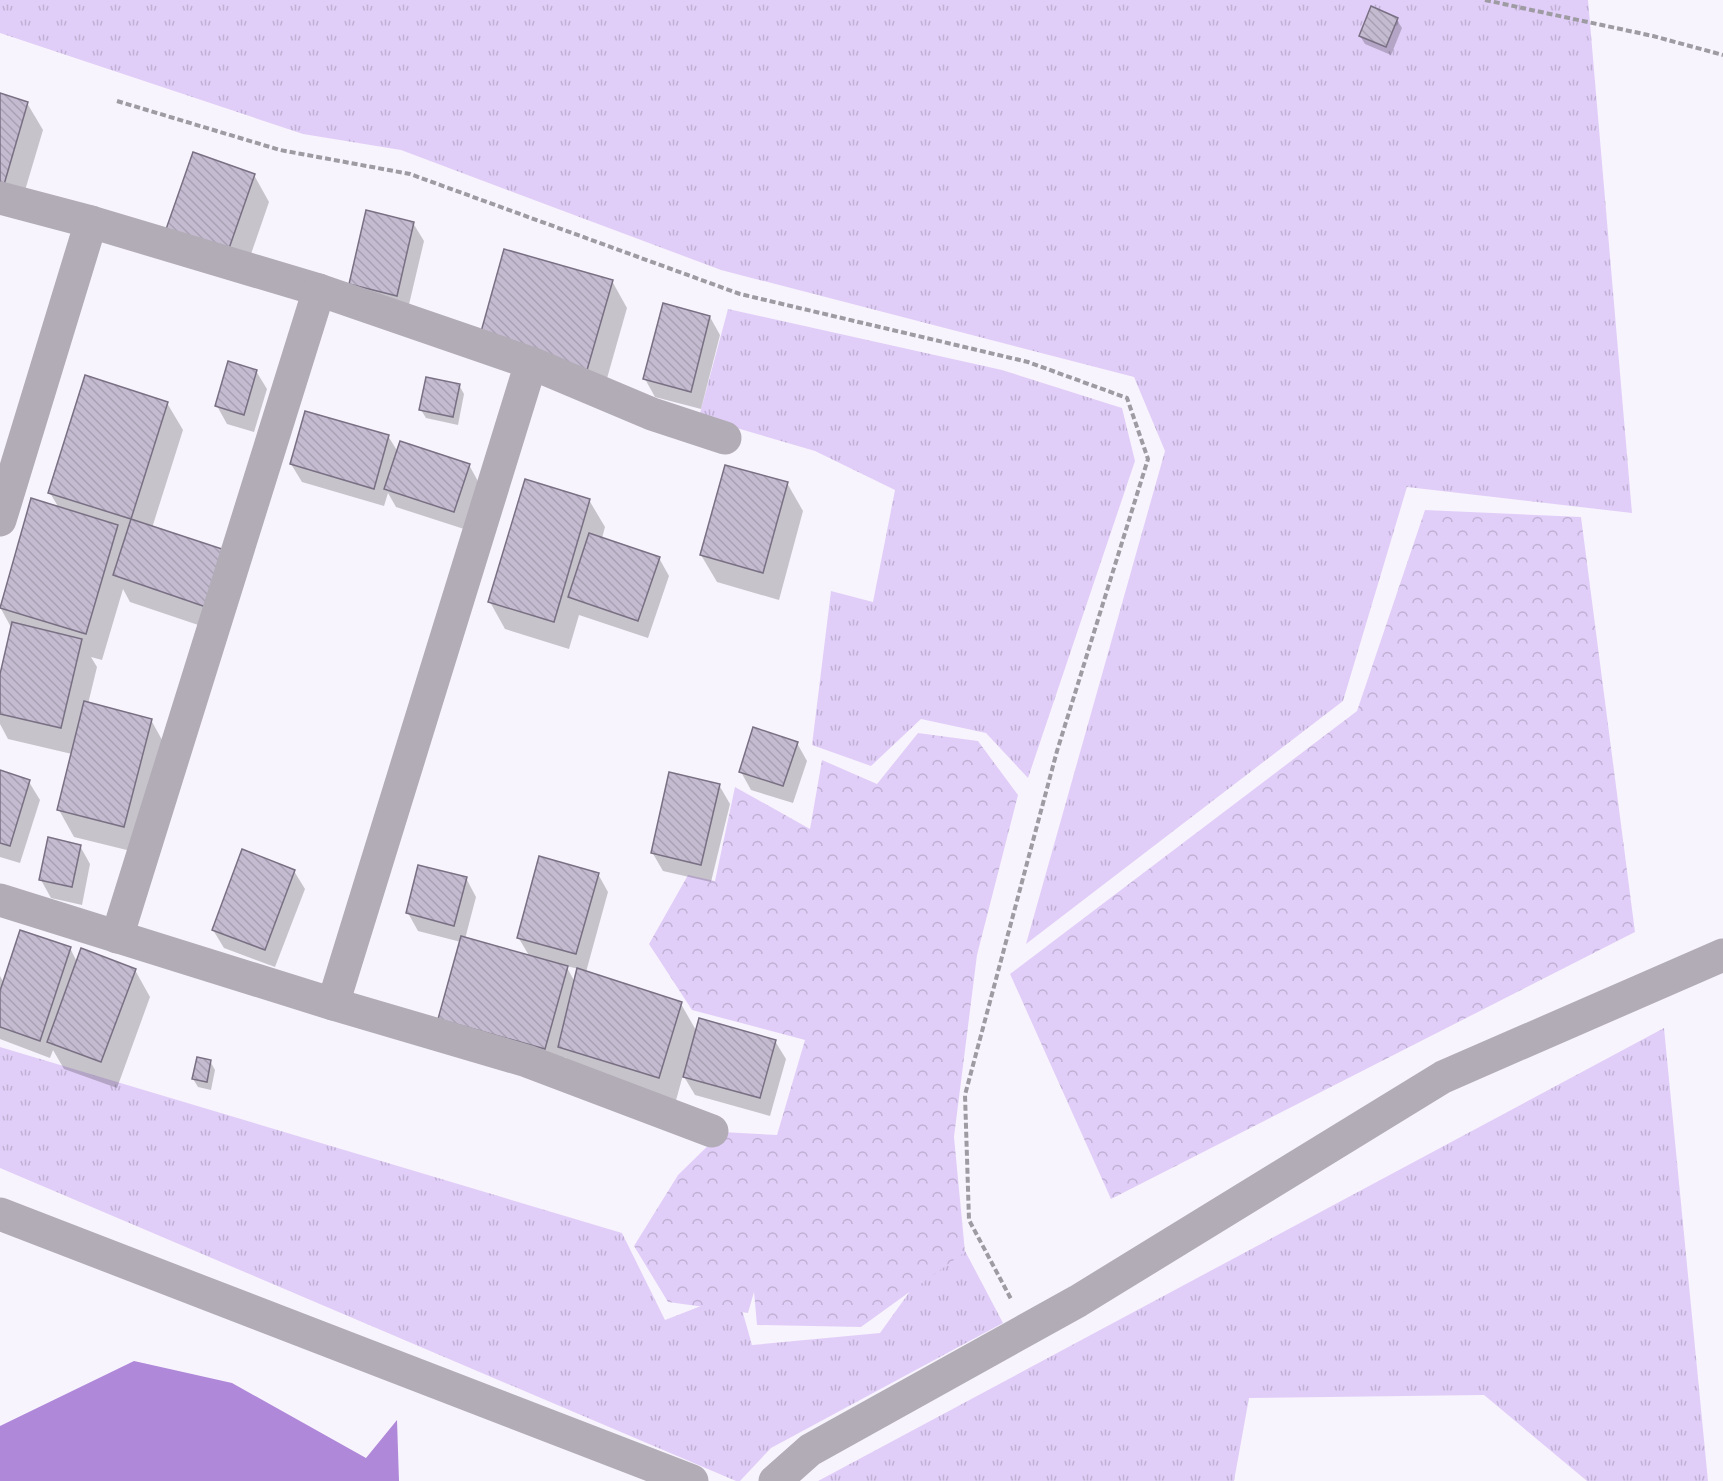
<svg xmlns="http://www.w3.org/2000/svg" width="1723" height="1481" viewBox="0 0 1723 1481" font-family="Barlow,sans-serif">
  <defs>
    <pattern id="grass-tufts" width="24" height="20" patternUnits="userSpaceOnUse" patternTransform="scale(1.5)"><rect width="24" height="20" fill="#e1cef8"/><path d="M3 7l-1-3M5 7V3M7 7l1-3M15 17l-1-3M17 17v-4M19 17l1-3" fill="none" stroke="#c0b0d4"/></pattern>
    <pattern id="forest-crowns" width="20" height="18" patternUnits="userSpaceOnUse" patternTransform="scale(1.5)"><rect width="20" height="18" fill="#e1cef8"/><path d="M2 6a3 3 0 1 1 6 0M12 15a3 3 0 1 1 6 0" fill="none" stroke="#c0b0d4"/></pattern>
    <pattern id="building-back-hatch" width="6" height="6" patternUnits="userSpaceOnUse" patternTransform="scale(1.5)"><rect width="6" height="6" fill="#c5bbd1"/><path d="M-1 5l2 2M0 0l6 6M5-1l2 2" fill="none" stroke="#a8a0b3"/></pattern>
  </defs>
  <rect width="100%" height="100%" fill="#f8f4fd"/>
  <g fill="url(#grass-tufts)">
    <polygon points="0,0 1588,0 1632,513 1407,487 1343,701 1026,944 1165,451 1134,377 721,270 401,150 303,134 0,33"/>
    <polygon points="728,309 1002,370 1122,408 1135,461 1028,778 986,733 921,719 871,766 812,745 831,591 873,602 895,490 815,451 699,417"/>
    <polygon points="1664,1028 1708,1481 1587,1481 1484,1395 1249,1398 1234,1481 818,1481"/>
    <polygon points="0,1047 622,1233 665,1320 737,1292 752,1345 880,1333 954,1230 1003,1323 771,1448 740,1481 736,1481 0,1168"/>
  </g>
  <g fill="url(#forest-crowns)">
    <polygon points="1425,510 1581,517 1635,932 1111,1199 1010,974 1357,711"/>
    <polygon points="918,733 978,741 1018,795 977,955 954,1137 965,1252 861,1327 757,1325 754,1292 748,1313 668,1302 634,1246 678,1175 722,1132 777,1135 805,1040 692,1010 649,944 688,875 715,881 735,787 810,829 822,760 877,784"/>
  </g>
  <polygon fill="#af88d9" points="134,1361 232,1383 366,1458 397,1420 399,1481 0,1481 0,1426"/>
  <g fill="#0003" fill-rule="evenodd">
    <polygon points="1372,8 1397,20 1402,28 1391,55 1365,44 1360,36"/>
    <polygon points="0,95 27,103 43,130 18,214 0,209"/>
    <polygon points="254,175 269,202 241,283 181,262"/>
    <polygon points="413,223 424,241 407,313 350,284"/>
    <polygon points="612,281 627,308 602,396 496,366"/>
    <polygon points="710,317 720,335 701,409 655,397 645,379"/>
    <polygon points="256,371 267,389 254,432 227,424 217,406"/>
    <polygon points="459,385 464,394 458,425 426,418 421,410"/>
    <polygon points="167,403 183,430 152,528 222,633 130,602 123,589 102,660 91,657 97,667 88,704 151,720 166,747 139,853 74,837 59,810 72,754 8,739 0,724 0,680 12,629 0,607 32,500 59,508 50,493"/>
    <polygon points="388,436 398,452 469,465 479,483 464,529 396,507 388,493 384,506 302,482 291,464"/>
    <polygon points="787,483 803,511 779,600 717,582 701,555"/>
    <polygon points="589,500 605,527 602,538 659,558 669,576 648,638 579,615 569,649 505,629 490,602"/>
    <polygon points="797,743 807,761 793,803 751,790 741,772"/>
    <polygon points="0,772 29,782 40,800 20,863 0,857"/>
    <polygon points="719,785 730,804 711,882 663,871 652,852"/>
    <polygon points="80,846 90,864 82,905 51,898 41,880"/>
    <polygon points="294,871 305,889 275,967 224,948 213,930"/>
    <path d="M 598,874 L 608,892 L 586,972 L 681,1004 L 697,1032 L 775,1041 L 786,1059 L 770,1116 L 695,1095 L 683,1075 L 675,1104 L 575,1074 L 565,1057 L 560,1075 L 455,1046 L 461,942 L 418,931 L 408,913 L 466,878 L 476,897 L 465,939 L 530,957 L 518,937 ZM 566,966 L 579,969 L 575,982 Z"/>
    <polygon points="70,948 77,962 135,970 150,997 117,1088 64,1069 53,1050 50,1058 0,1039 0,976 4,983"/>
    <polygon points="210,1061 215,1070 211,1090 198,1087 193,1079"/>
  </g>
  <g fill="url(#building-back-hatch)" stroke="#797084" stroke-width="1.5">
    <polygon points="1371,6 1398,18 1386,47 1359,36"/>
    <polygon points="0,93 28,102 3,188 0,187"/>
    <polygon points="193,152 255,174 226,257 164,235"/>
    <polygon points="366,210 414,222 397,296 349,284"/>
    <polygon points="504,249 613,280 587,370 479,339"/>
    <polygon points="663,303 710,316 691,392 643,379"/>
    <polygon points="228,361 257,370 244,415 215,406"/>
    <polygon points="85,375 168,402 131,519 48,493"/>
    <polygon points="426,377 460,384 453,417 419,410"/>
    <polygon points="305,411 389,435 374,489 290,464"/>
    <polygon points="400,441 470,464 454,512 384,489"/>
    <polygon points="725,465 788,482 763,573 700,555"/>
    <polygon points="525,479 590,499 554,622 488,602"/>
    <polygon points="31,498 118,525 86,634 0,608"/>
    <polygon points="131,519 225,550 206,607 113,575"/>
    <polygon points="589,533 660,557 638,621 568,597"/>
    <polygon points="12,622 82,639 61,728 0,714 0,674"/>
    <polygon points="84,701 152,719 124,827 57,810"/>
    <polygon points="753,727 798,742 783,786 739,772"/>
    <polygon points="0,770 30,780 10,846 0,843"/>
    <polygon points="669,772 720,784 701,865 651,853"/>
    <polygon points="48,837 81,845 72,887 39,880"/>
    <polygon points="242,849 295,870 265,950 212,930"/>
    <polygon points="539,856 599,873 576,954 517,938"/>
    <polygon points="418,865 467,877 454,926 406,913"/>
    <polygon points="20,930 71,947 40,1041 0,1027 0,991"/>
    <polygon points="461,936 568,966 545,1049 438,1019"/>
    <polygon points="81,948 136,969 101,1062 47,1042"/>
    <polygon points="577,968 682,1002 659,1078 558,1047"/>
    <polygon points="699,1018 776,1040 760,1098 683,1077"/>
    <polygon points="197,1057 211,1060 207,1082 192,1079"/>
  </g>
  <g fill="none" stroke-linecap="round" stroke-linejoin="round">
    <g stroke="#9e9ba3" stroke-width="4" stroke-dasharray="6 3" stroke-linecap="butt">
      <polyline points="1485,0 1653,36 1723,55"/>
      <polyline points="117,101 280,150 410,174 740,294 1028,362 1127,398 1148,459 1057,751 965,1095 969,1220 1011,1299"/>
    </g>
    <g stroke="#b1acb6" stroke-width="33">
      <polyline points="0,198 91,222 0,520"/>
      <polyline points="531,363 652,414 725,438"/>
      <polyline points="0,900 333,1004 531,363 319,290 91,222"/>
      <polyline points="117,937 319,290"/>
      <polyline points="333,1004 527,1061 712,1131"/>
      <polyline points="0,1214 692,1481"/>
      <polyline points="775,1481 810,1450 1078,1301 1443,1077 1723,955"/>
    </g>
  </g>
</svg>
